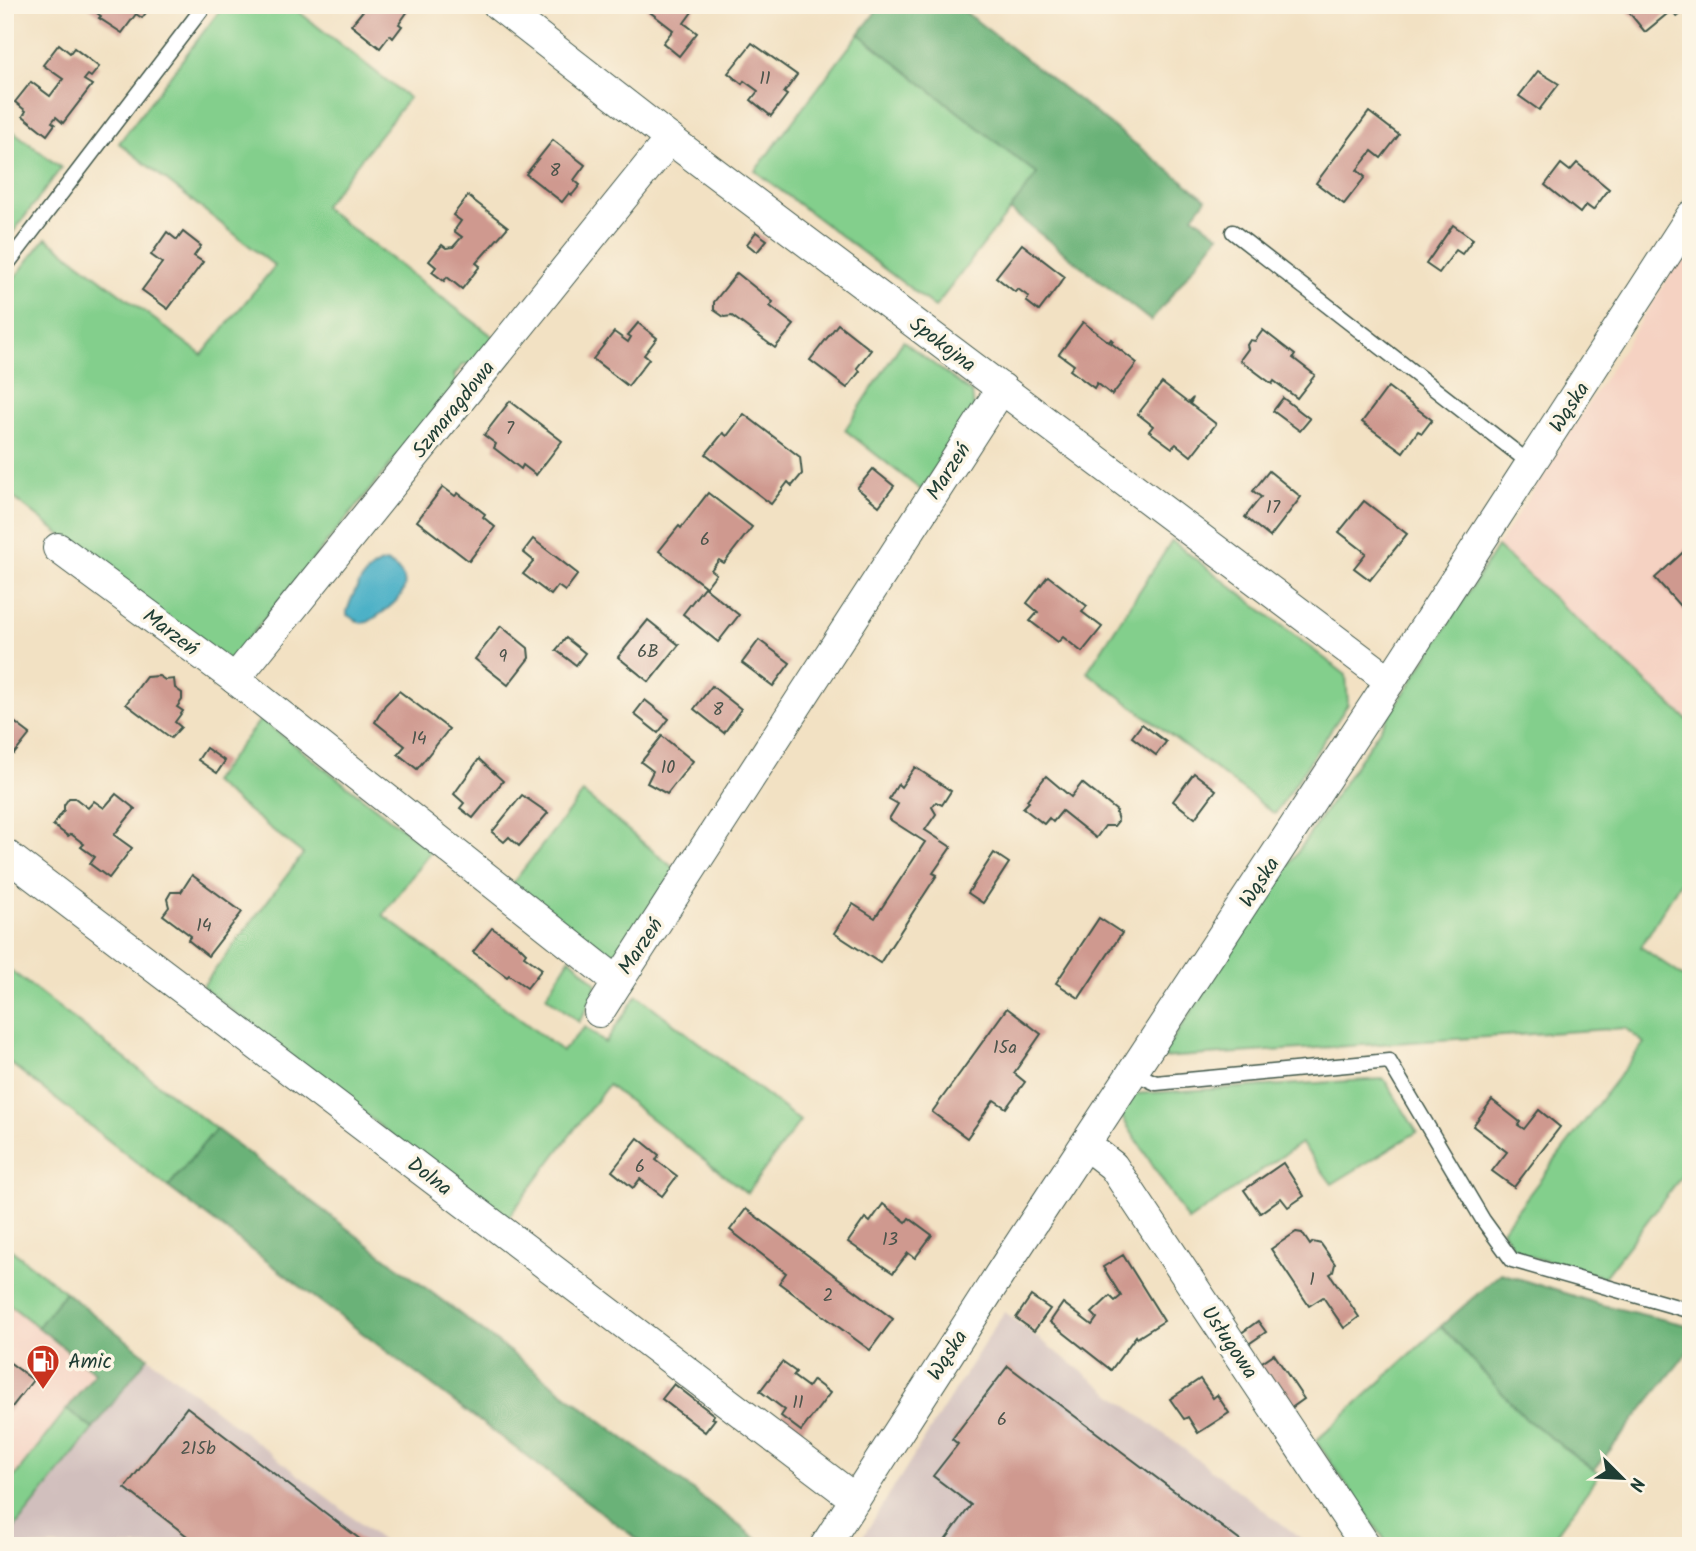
<svg xmlns="http://www.w3.org/2000/svg" width="1696" height="1551" viewBox="0 0 1696 1551" font-family="Kalam,sans-serif">
  <rect width="100%" height="100%" fill="#fcf5e5"/>
  <filter id="ink" filterUnits="userSpaceOnUse"><feTurbulence type="fractalNoise" baseFrequency=".0143" numOctaves="2"/><feDisplacementMap in="SourceGraphic" scale="14" xChannelSelector="R" yChannelSelector="G"/><feConvolveMatrix kernelMatrix="1 2 1 2 8 2 1 2 1" color-interpolation-filters="sRGB"/></filter>
  <filter id="wash" filterUnits="userSpaceOnUse"><feTurbulence type="fractalNoise" baseFrequency=".00686" numOctaves="4" result="noise"/><feDisplacementMap in="SourceGraphic" scale="28" xChannelSelector="R" yChannelSelector="G"/><feGaussianBlur stdDeviation="1.57" result="paint"/><feColorMatrix in="noise" values="0 0 0 0 0 0 0 0 0 0 0 0 0 0 0 0 0 1.4 0 .05"/><feComposite in="paint" operator="in"/></filter>
  <g filter="url(#wash)">
    <rect width="100%" height="100%" fill="#f2e1c3"/>
    <g fill="#f5d2c2">
      <polygon points="1691,242 1691,723 1497,547"/>
      <polygon points="5,1301 95,1373 5,1489"/>
    </g>
    <g fill="#d1bfbd">
      <polygon points="1004,1312 1311,1546 857,1546"/>
      <polygon points="148,1357 389,1546 5,1546 5,1540"/>
    </g>
    <g fill="#83cf8c" stroke="#518660" stroke-width="2">
      <polygon points="224,5 290,5 409,98 323,207 495,338 473,364 464,364 454,375 457,383 227,665 5,491 5,290 46,238 202,355 275,266 119,143"/>
      <polygon points="859,34 1038,174 935,307 755,171"/>
      <polygon points="5,125 61,168 5,243"/>
      <polygon points="903,341 972,393 974,409 921,490 845,430"/>
      <polygon points="1172,541 1346,675 1348,704 1275,814 1087,672"/>
      <polygon points="1497,547 1691,723 1691,864 1641,947 1691,982 1691,1164 1604,1277 1517,1253 1502,1230 1644,1043 1625,1028 1160,1058 1408,687"/>
      <polygon points="261,719 431,851 383,915 562,1051 585,1027 605,1043 637,995 800,1121 747,1193 608,1085 504,1223 202,987 303,854 212,782"/>
      <polygon points="583,793 676,870 616,963 512,884"/>
      <polygon points="570,958 596,983 595,994 579,1022 546,996"/>
      <polygon points="5,966 216,1129 168,1187 5,1059"/>
      <polygon points="1384,1079 1417,1132 1332,1184 1301,1143 1188,1221 1120,1114 1132,1094"/>
      <polygon points="5,1245 65,1292 38,1327 5,1301"/>
      <polygon points="1441,1326 1526,1419 1600,1474 1547,1546 1389,1546 1316,1441"/>
      <polygon points="67,1409 93,1429 5,1540 5,1489"/>
    </g>
    <g fill="#6ab278" stroke="#447856" stroke-width="2">
      <polygon points="881,5 956,5 1206,199 1193,216 1219,235 1151,321 1010,210 1037,174 859,34"/>
      <polygon points="216,1129 766,1546 646,1546 168,1187"/>
      <polygon points="1501,1273 1602,1305 1691,1326 1691,1348 1594,1470 1526,1419 1441,1326"/>
      <polygon points="65,1292 148,1357 93,1429 67,1409 95,1373 38,1327"/>
    </g>
    <path fill="#47afc6" stroke="#33767d" stroke-width="2" d="M 386,562 C 427,583 391,608 368,622 L 361,623 L 347,615 L 347,611 C 353,593 365,566 386,562 Z"/>
    <g id="blocks">
      <g fill="#cf998f">
        <polygon points="86,5 152,5 142,18 136,14 122,33 99,18 101,16"/>
        <polygon points="364,5 400,5 408,11 399,24 402,26 393,38 390,35 380,48 351,25 366,7"/>
        <polygon points="649,5 697,5 684,23 697,33 679,56 663,43 673,30 646,9"/>
        <polygon points="1623,5 1691,5 1691,6 1677,17 1672,10 1645,32"/>
        <polygon points="752,43 797,75 784,93 787,95 771,116 751,100 758,91 744,81 742,84 728,73"/>
        <polygon points="59,44 70,53 74,48 99,67 91,77 88,75 84,80 92,85 63,123 56,117 52,122 55,124 47,135 23,116 26,111 15,102 31,82 50,96 63,79 43,65"/>
        <polygon points="1538,71 1559,84 1539,110 1519,96"/>
        <polygon points="1369,112 1399,135 1381,158 1372,151 1357,170 1365,177 1344,204 1316,183"/>
        <polygon points="553,140 585,165 574,180 580,185 572,195 569,193 562,202 526,174"/>
        <polygon points="1577,163 1609,189 1593,210 1586,205 1580,213 1545,185 1561,164 1570,171"/>
        <polygon points="468,196 508,227 476,263 480,266 462,289 447,277 444,281 432,272 436,267 429,261 442,245 446,248 453,247 462,237 454,231 461,221 453,215"/>
        <polygon points="1453,225 1473,239 1462,254 1456,250 1439,273 1426,264"/>
        <polygon points="167,232 177,240 183,232 201,246 194,256 203,262 168,309 142,290 162,263 151,255"/>
        <polygon points="756,232 767,240 757,252 747,244"/>
        <polygon points="1022,244 1065,277 1039,311 1026,301 1029,297 1018,289 1015,292 996,277"/>
        <polygon points="737,273 773,302 770,306 794,325 775,348 732,316 724,317 714,310 714,302"/>
        <polygon points="1083,322 1109,342 1111,339 1113,341 1111,343 1137,363 1112,395 1097,383 1094,388 1070,370 1074,365 1059,354"/>
        <polygon points="638,323 657,338 644,355 649,359 628,386 593,359 614,332 628,342 631,337 628,335"/>
        <polygon points="838,324 871,350 857,368 860,371 847,388 810,360"/>
        <polygon points="1263,330 1295,355 1293,358 1315,375 1297,398 1274,381 1272,384 1240,360 1248,349 1247,345 1250,340 1255,341"/>
        <polygon points="1162,383 1188,403 1193,398 1190,404 1216,424 1191,456 1176,444 1172,448 1149,431 1153,426 1138,414"/>
        <polygon points="1388,387 1432,420 1422,433 1418,431 1403,452 1362,422"/>
        <polygon points="1283,398 1310,419 1300,431 1273,411"/>
        <polygon points="510,401 562,441 536,475 523,465 521,469 507,458 494,448 496,444 484,435"/>
        <polygon points="744,414 800,457 802,474 792,486 788,482 771,504 706,454 723,433 727,436"/>
        <polygon points="873,469 894,486 879,506 857,488"/>
        <polygon points="1269,471 1301,497 1270,537 1245,517 1261,497 1253,491"/>
        <polygon points="443,487 455,496 458,493 485,514 483,517 495,527 469,561 417,521"/>
        <polygon points="708,493 752,527 724,563 719,560 711,570 716,574 706,587 659,551 679,526 681,528"/>
        <polygon points="1364,501 1407,534 1370,580 1354,568 1366,553 1339,532"/>
        <polygon points="533,539 578,574 565,591 558,586 551,595 523,574 534,561 523,552"/>
        <polygon points="1691,545 1691,613 1688,615 1655,578"/>
        <polygon points="1048,576 1087,606 1082,612 1102,627 1082,652 1063,637 1058,642 1030,621 1038,612 1027,603"/>
        <polygon points="704,587 739,615 718,642 683,614"/>
        <polygon points="648,620 679,645 649,682 618,657"/>
        <polygon points="501,626 528,648 529,658 508,685 475,659"/>
        <polygon points="566,638 585,653 576,665 556,650"/>
        <polygon points="759,640 790,663 773,686 742,663"/>
        <polygon points="159,676 165,680 174,679 175,688 182,693 182,700 177,707 183,711 175,722 181,727 171,738 126,704 146,677"/>
        <polygon points="712,686 741,709 724,733 694,709"/>
        <polygon points="399,691 449,729 417,769 398,754 405,746 375,722 385,705"/>
        <polygon points="645,700 669,719 658,733 634,714"/>
        <polygon points="5,715 30,734 14,754 5,746"/>
        <polygon points="1142,724 1166,742 1156,755 1132,737"/>
        <polygon points="662,736 693,761 667,794 647,783 653,771 641,762"/>
        <polygon points="206,748 225,761 217,773 198,760"/>
        <polygon points="479,759 503,781 473,818 460,808 464,803 454,794"/>
        <polygon points="915,767 951,791 942,805 936,802 932,807 936,814 925,830 951,847 933,873 937,875 880,963 834,933 853,904 875,918 925,842 889,819 898,804 889,799 898,784 901,787"/>
        <polygon points="1194,773 1216,790 1195,818 1173,801"/>
        <polygon points="1046,776 1071,797 1082,783 1117,811 1116,813 1118,821 1114,826 1105,826 1096,838 1062,811 1053,822 1049,818 1044,824 1023,808 1029,802 1027,800"/>
        <polygon points="116,794 135,809 114,835 132,848 109,878 90,864 95,857 81,847 84,844 71,834 68,836 53,825 64,810 64,805 69,798 75,798 88,808 94,801 104,808"/>
        <polygon points="522,795 548,813 519,846 509,837 504,842 492,832"/>
        <polygon points="994,853 1009,863 983,903 968,893"/>
        <polygon points="192,875 242,912 208,956 188,940 191,936 163,915 169,907 167,899 171,892 181,892"/>
        <polygon points="1099,918 1122,933 1079,998 1056,983"/>
        <polygon points="492,928 517,944 526,953 524,956 542,969 527,988 509,975 507,977 473,952"/>
        <polygon points="1007,1008 1041,1034 1014,1073 1025,1082 1006,1108 994,1100 967,1138 932,1112"/>
        <polygon points="1492,1100 1520,1122 1518,1125 1524,1129 1539,1110 1560,1127 1514,1187 1492,1171 1507,1152 1473,1126"/>
        <polygon points="638,1138 659,1155 656,1160 677,1176 662,1196 640,1179 633,1188 612,1171"/>
        <polygon points="1283,1163 1304,1196 1288,1207 1281,1198 1260,1213 1244,1190"/>
        <polygon points="883,1204 906,1222 909,1218 932,1235 915,1258 908,1253 893,1273 848,1242 865,1218 870,1222"/>
        <polygon points="746,1209 893,1319 870,1350 779,1283 786,1273 730,1230"/>
        <polygon points="1296,1232 1302,1233 1310,1245 1313,1242 1321,1244 1335,1264 1333,1272 1330,1274 1359,1317 1344,1328 1323,1297 1309,1306 1271,1249"/>
        <polygon points="1123,1255 1164,1321 1137,1338 1136,1336 1111,1370 1050,1322 1063,1303 1092,1325 1097,1318 1092,1313 1110,1296 1115,1301 1121,1296 1103,1267"/>
        <polygon points="1031,1296 1050,1309 1034,1331 1016,1318"/>
        <polygon points="1258,1321 1266,1332 1247,1345 1240,1334"/>
        <polygon points="1274,1354 1304,1399 1287,1411 1256,1366"/>
        <polygon points="5,1359 33,1380 5,1416"/>
        <polygon points="782,1362 796,1372 793,1376 808,1387 813,1380 830,1393 801,1431 781,1416 785,1410 760,1391"/>
        <polygon points="1008,1366 1052,1399 1247,1546 941,1546 971,1505 933,1476 958,1444 952,1439"/>
        <polygon points="1200,1379 1213,1398 1217,1395 1229,1413 1198,1433 1188,1417 1184,1419 1170,1399"/>
        <polygon points="674,1384 714,1415 712,1418 715,1419 705,1432 662,1399"/>
        <polygon points="187,1407 336,1521 369,1546 200,1546 125,1488"/>
      </g>
    </g>
  </g>
  <g filter="url(#ink)">
    <use href="#blocks" fill-opacity="0" stroke="#3f5649" stroke-width="2"/>
    <g fill="none" stroke-linecap="round" stroke-linejoin="round">
      <defs>
        <g id="lane">
          <polyline points="1233,232 1531,464"/>
          <polyline points="5,267 205,5"/>
          <polyline points="1134,1073 1156,1083 1389,1061 1483,1220 1512,1260 1691,1311"/>
        </g>
        <g id="street">
          <polyline points="498,5 670,139 1390,681"/>
          <polyline points="58,548 235,679 618,982 1002,388"/>
          <polyline points="235,679 670,139"/>
          <polyline points="5,854 855,1499"/>
          <polyline points="599,1012 618,982"/>
          <polyline points="1086,1145 1113,1166 1366,1546"/>
          <polyline points="825,1546 1005,1266 1390,681 1691,216"/>
        </g>
      </defs>
      <use href="#lane" stroke="#3f5649" stroke-width="17"/>
      <use href="#street" stroke="#3f5649" stroke-width="32"/>
      <use href="#lane" stroke="#fff" stroke-width="14"/>
      <use href="#street" stroke="#fff" stroke-width="30"/>
    </g>
  </g>
  <defs>
    <symbol id="fuel-pin" viewBox="-11 -11 22 30"><path d="M0 17L-7.5 6A9.5 9.5 0 1 1 7.5 6Z" fill="#c8321e" stroke="#fcf5e5"/><path d="M-5.5-6h7V0h2V4h1.3V-2.5L3-4.5l.8-.8L6-3V5H2.5V1h-1V6h-7ZM-4.2-4.7v3.2H.2V-4.7Z" fill="#fff"/></symbol>
  </defs>
  <g fill-rule="evenodd">
    <use href="#fuel-pin" x="24" y="1342" width="38" height="52"/>
  </g>
  <g text-anchor="middle" stroke-width="7" stroke-linejoin="round" paint-order="stroke">
    <g font-size="18" fill="#4b544b">
      <text x="765" y="84">11</text>
      <text x="555" y="176">8</text>
      <text x="510" y="434">7</text>
      <text x="1273" y="513">17</text>
      <text x="705" y="545">6</text>
      <text x="648" y="657">6B</text>
      <text x="503" y="662">9</text>
      <text x="718" y="715">8</text>
      <text x="419" y="744">14</text>
      <text x="668" y="773">10</text>
      <text x="204" y="931">14</text>
      <text x="1005" y="1053">15a</text>
      <text x="640" y="1172">6</text>
      <text x="890" y="1245">13</text>
      <text x="1312" y="1285">1</text>
      <text x="828" y="1301">2</text>
      <text x="798" y="1408">11</text>
      <text x="1002" y="1425">6</text>
      <text x="198" y="1454">215b</text>
    </g>
    <g font-size="21" fill="#1f3d34" stroke="#fcf5e5">
      <text transform="translate(943 344) rotate(37)" y="7">Spokojna</text>
      <text transform="translate(1569 407) rotate(-57)" y="7">Wąska</text>
      <text transform="translate(453 409) rotate(-51)" y="7">Szmaragdowa</text>
      <text transform="translate(948 471) rotate(-57)" y="7">Marzeń</text>
      <text transform="translate(171 632) rotate(37)" y="7">Marzeń</text>
      <text transform="translate(1259 882) rotate(-57)" y="7">Wąska</text>
      <text transform="translate(640 946) rotate(-56)" y="7">Marzeń</text>
      <text transform="translate(430 1176) rotate(37)" y="7">Dolna</text>
      <text transform="translate(1230 1342) rotate(56)" y="7">Usługowa</text>
      <text transform="translate(947 1355) rotate(-57)" y="7">Wąska</text>
    </g>
    <g font-size="21" fill="#1f3d34" stroke="#fcf5e5" text-anchor="start">
      <text x="68" y="1368">Amic</text>
    </g>
  </g>
  <rect width="1696" height="1551" fill="none" stroke="#fcf5e5" stroke-width="28"/>
  <g transform="translate(1622 1478) rotate(114)" stroke="#fcf5e5" stroke-width="5" paint-order="stroke">
  <path d="M0-5L12 26L0 18L-12 26Z" fill="#1f3d34"/>
  <text y="-10" font-size="19" font-weight="bold" text-anchor="middle" fill="#1f3d34">N</text>
  </g>
</svg>
